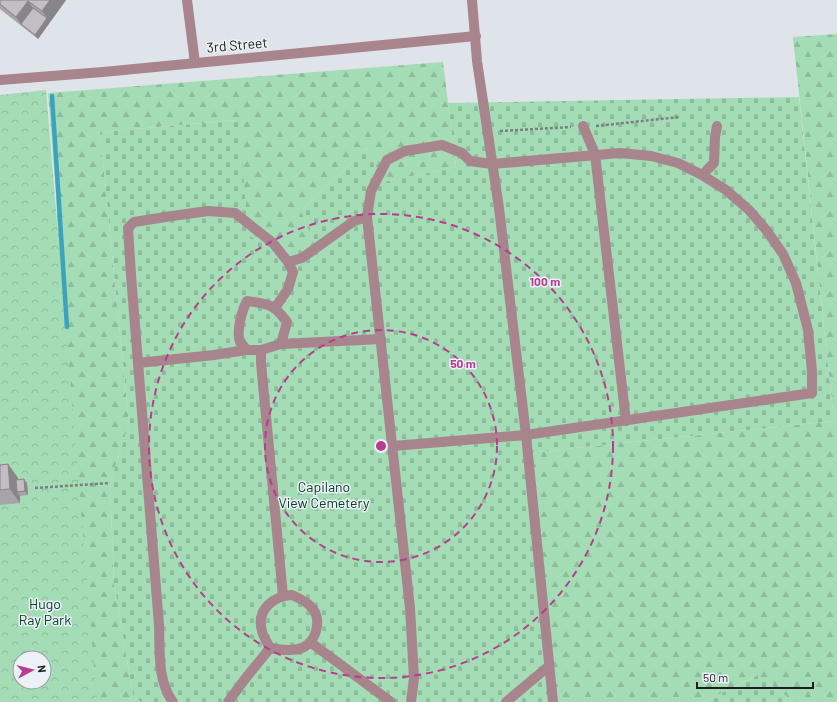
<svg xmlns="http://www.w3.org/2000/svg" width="837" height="702" viewBox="0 0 837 702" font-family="Barlow,sans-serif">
  <defs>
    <pattern id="forest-firs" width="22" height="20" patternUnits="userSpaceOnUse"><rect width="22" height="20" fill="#a4dcb6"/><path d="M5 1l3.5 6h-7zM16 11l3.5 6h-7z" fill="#8dbc9c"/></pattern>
    <pattern id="cemetery-stones" width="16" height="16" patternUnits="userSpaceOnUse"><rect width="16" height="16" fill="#a4dcb6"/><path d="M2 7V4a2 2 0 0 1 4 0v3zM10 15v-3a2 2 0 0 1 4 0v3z" fill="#8dbc9c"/></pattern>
    <pattern id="park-crowns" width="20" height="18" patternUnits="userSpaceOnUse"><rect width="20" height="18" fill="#a4dcb6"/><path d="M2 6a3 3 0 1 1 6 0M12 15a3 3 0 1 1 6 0" fill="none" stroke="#8dbc9c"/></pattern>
  </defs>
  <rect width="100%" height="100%" fill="#dfe4ea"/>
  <g fill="url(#forest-firs)">
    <polygon points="837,34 837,702 794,702 758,675 704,702 556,702 528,453 834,421 793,37"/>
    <polygon points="443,62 456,167 383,182 367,148 301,211 317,247 269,247 248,235 238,120 100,132 129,424 110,483 114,583 133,695 141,702 77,702 56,194 48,93"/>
  </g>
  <g fill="url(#cemetery-stones)">
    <polygon points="799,97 834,421 528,453 556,702 141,702 133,695 114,583 110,483 129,424 100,132 239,120 248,235 269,247 316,247 301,211 367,148 383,182 456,167 448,103"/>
    <polygon points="758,675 794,702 704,702"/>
  </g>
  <path fill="url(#park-crowns)" fill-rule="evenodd" d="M 46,90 L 97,702 L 0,702 L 0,95 ZM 20,658 L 44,658 L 44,682 L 20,682 Z"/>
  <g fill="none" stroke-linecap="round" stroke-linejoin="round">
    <polyline stroke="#3ba4bc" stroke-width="4.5" points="52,96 67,327"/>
    <g stroke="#7b7f83" stroke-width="2.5" stroke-dasharray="3 2" stroke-linecap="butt">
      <polyline points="596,126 679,117"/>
      <polyline points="500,131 571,127"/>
      <polyline points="35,488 110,483"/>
    </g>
    <g stroke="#a8848d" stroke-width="10">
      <polyline points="187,0 195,63"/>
      <polyline points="472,0 477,61 499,208 526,435 553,702"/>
      <polyline points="0,80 103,72 476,36"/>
      <polyline points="583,126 595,154 626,421"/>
      <polyline points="702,175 714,163 715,137 717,126"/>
      <polyline points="288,262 302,258 354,221 367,217"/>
      <path d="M 246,350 C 245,347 242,344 240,342 C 236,332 242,310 247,301 C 269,304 274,304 287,322 L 281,344"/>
      <polyline points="261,350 261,363 283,596"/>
      <polyline points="138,363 214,355 246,350 261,350 281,344 381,339"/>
      <polyline points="393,446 526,435 812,393 812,371 808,330 796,283 783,254 767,231 749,210 726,190 702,175 678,163 651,156 620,153 492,164 470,161 462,153 442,145 405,151 387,160 371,191 367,217 410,608 414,678 411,702"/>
      <path d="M 292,595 C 299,598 308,602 313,609 C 321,620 317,640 304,647 C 295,652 281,650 270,648 C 268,643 263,637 262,631 C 256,610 273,596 292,595 Z"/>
      <polyline points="310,642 391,702"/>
      <path d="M 173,702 C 157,681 160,649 159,625 L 131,275 L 128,228 L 134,222 L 172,216 L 208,211 L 235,213 L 273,243 L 288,262 L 293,272 L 288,289 L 275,308"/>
      <polyline points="228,702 245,679 270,648"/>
      <polyline points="506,702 549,666"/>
    </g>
  </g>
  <g fill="#a7a3a9">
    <polygon points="0,0 66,0 38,39 0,9"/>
    <polygon points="8,464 18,478 18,480 27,483 28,495 20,496 20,503 0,505 0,465"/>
  </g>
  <g fill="#888589">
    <polygon points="50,0 66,0 38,39 35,35 47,18 42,11"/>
    <polygon points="28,1 36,12 21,24 16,17"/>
    <polygon points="8,464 18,478 19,492 17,492 20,496 20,503 10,489"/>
    <polygon points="24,479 27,483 28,495 25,491"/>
  </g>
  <g fill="#c2bec4" stroke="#888589">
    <polygon points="0,0 50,0 42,11 28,1 16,17 0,4"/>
    <polygon points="33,8 47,18 35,35 21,24"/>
    <polygon points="8,464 10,489 0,490 0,465"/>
    <polygon points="24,479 25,491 17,492 16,480"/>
  </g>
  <g fill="none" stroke="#b73d8f" stroke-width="2" stroke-dasharray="7 5">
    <circle cx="381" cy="446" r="116"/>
    <circle cx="381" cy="446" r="232"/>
  </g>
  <g text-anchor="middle" stroke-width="3" stroke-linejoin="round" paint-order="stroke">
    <g font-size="14" fill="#1c1e20" stroke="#ecf1f7">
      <text transform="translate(237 45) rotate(-5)" y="5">3rd Street</text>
    </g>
    <g font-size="14" fill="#064224" stroke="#ecf1f7">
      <text x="324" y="492">Capilano<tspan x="324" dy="16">View Cemetery</tspan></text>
      <text x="45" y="609">Hugo<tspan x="45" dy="16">Ray Park</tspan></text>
    </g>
  </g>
  <circle cx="381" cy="446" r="6" fill="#b73d8f" stroke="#ecf1f7" stroke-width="2"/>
  <g font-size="12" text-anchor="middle" font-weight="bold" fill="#b73d8f" stroke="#ecf1f7" stroke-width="3" stroke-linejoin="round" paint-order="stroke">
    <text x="545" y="286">100 m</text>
    <text x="463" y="368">50 m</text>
  </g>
  <g transform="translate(32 670) rotate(83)"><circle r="19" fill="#ecf1f7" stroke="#999da1"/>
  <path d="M0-3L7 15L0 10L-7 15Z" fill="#b73d8f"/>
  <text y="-6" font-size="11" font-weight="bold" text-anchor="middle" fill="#1c1e20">N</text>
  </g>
  <path d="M697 682v6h116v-6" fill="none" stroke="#1c1e20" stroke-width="2"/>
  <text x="703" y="682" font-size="12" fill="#1c1e20" stroke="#ecf1f7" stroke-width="3" paint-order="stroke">50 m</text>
</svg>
